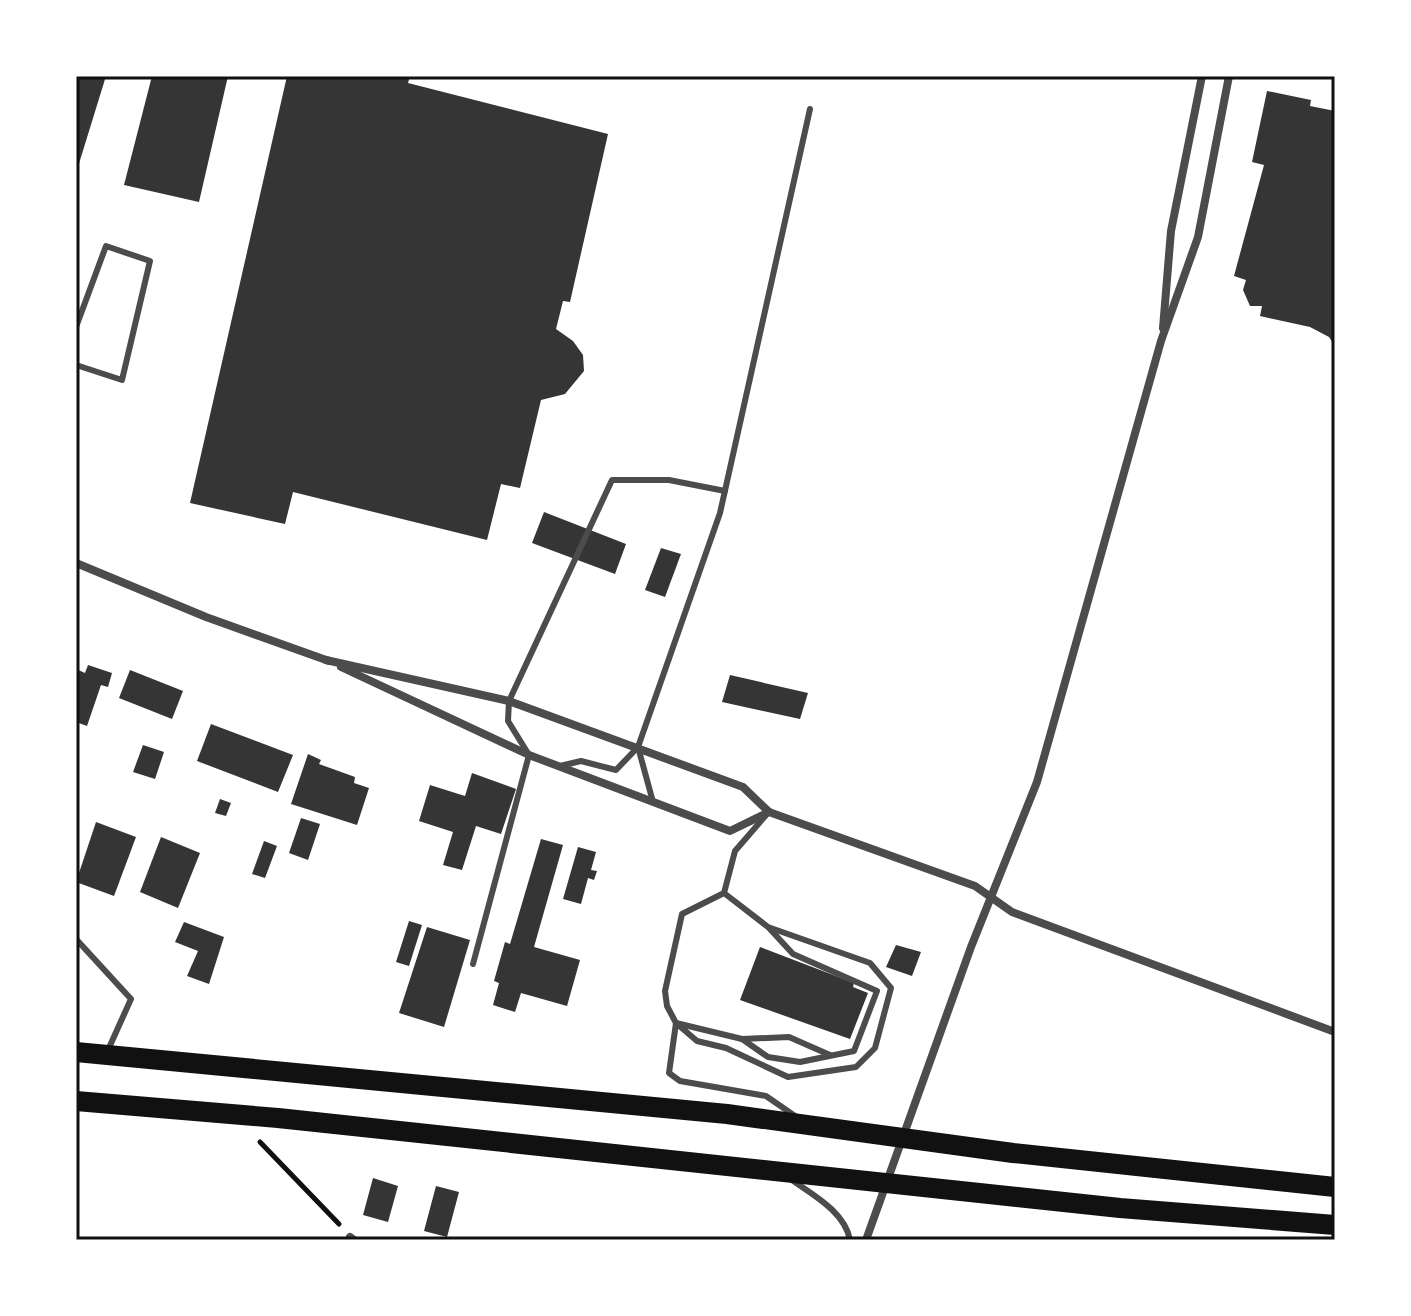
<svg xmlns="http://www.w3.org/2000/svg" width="1411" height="1316" viewBox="0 0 1411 1316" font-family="'Libre Baskerville',serif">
  <rect width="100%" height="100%" fill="#fff"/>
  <g fill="#353535">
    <polygon points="76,76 106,76 77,170 76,169"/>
    <polygon points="152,76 228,76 199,202 124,185"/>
    <polygon points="287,76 410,76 408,83 608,134 570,302 563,301 556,329 573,341 583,355 584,371 565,394 541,400 520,488 501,484 487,540 293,492 285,524 190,503"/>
    <polygon points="1267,91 1311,100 1310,106 1335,111 1335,346 1329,337 1310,327 1260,316 1262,306 1250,306 1243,290 1246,280 1234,276 1264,165 1252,162"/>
    <polygon points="544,512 626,544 615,574 532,543"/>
    <polygon points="661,548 681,554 665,597 645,590"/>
    <polygon points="88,665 112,673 108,687 101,685 87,726 76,722 76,669 85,673"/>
    <polygon points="130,670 183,691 172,719 119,698"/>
    <polygon points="730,675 808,693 800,719 722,702"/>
    <polygon points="211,724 293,755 278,792 197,761"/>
    <polygon points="143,745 164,752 155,779 133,772"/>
    <polygon points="308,754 321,760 319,764 355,777 354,783 369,788 357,825 291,804"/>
    <polygon points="472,773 516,789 501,834 476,826 462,870 443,865 453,832 419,821 430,785 465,796"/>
    <polygon points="220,799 231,803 226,816 215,813"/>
    <polygon points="301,818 320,824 308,860 289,853"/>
    <polygon points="96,822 136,837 114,896 76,882"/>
    <polygon points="161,837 200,853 178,908 140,892"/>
    <polygon points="541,839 563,845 534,947 580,960 567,1006 521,993 515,1012 493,1005 499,983 494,981 505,942 510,944"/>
    <polygon points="264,841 277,846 265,878 252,874"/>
    <polygon points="578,847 596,852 591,870 597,871 594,880 588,878 581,904 563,899"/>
    <polygon points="409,921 422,925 409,966 396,962"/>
    <polygon points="184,922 224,937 209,984 187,976 198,951 175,942"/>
    <polygon points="427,927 470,940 444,1027 399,1013"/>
    <polygon points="896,945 921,952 912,976 886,967"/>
    <polygon points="760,947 854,983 853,987 868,993 850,1039 740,1000"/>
    <polygon points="373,1178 398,1186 388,1222 363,1215"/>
    <polygon points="436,1186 459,1192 447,1237 424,1231"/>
  </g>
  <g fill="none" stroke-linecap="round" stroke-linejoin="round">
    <polyline stroke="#111" stroke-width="5" points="260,1142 339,1224"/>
    <g stroke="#4c4c4c" stroke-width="6">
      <polyline points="76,327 106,246 150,261 122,380 76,365"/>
      <polyline points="638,747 653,802"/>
      <polyline points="560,766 581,761 616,770 638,747 720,513 810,109"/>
      <polyline points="724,893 768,927 870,963 891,988 875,1048 856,1067 788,1077 726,1048 697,1041 676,1023 667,1006 665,991 682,914 724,893 735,851 767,814"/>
      <polyline points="769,928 793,954 877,991 854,1051 800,1062 768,1057 742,1039 676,1023 669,1073 680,1081 766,1096 795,1116"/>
      <polyline points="76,939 131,999 108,1050"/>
      <polyline points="473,964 529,755 508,721 509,701 612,480 669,480 725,491"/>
      <polyline points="742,1039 789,1037 830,1055"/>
      <path d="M 792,1180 C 813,1195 845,1212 850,1240"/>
    </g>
    <g stroke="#4c4c4c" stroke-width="8">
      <polyline points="1163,328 1171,231 1202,76"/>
      <polyline points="76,563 206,617 329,661"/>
      <polyline points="326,660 509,701 743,787 769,812 975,886 1012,912 1335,1032"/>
      <polyline points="341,667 529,755 730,831 769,812"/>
      <polyline points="350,1237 354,1240"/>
      <polyline points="866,1240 971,947 1037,782 1161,341 1198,237 1229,76"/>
    </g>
    <g stroke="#111" stroke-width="20">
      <polyline points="76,1052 727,1114 1013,1153 1335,1187"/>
      <polyline points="76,1101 278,1118 1120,1208 1335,1225"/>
    </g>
  </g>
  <rect width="1411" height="1316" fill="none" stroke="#ffffff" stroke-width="156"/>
  <rect x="78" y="78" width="1255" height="1160" fill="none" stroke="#111" stroke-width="3"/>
</svg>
